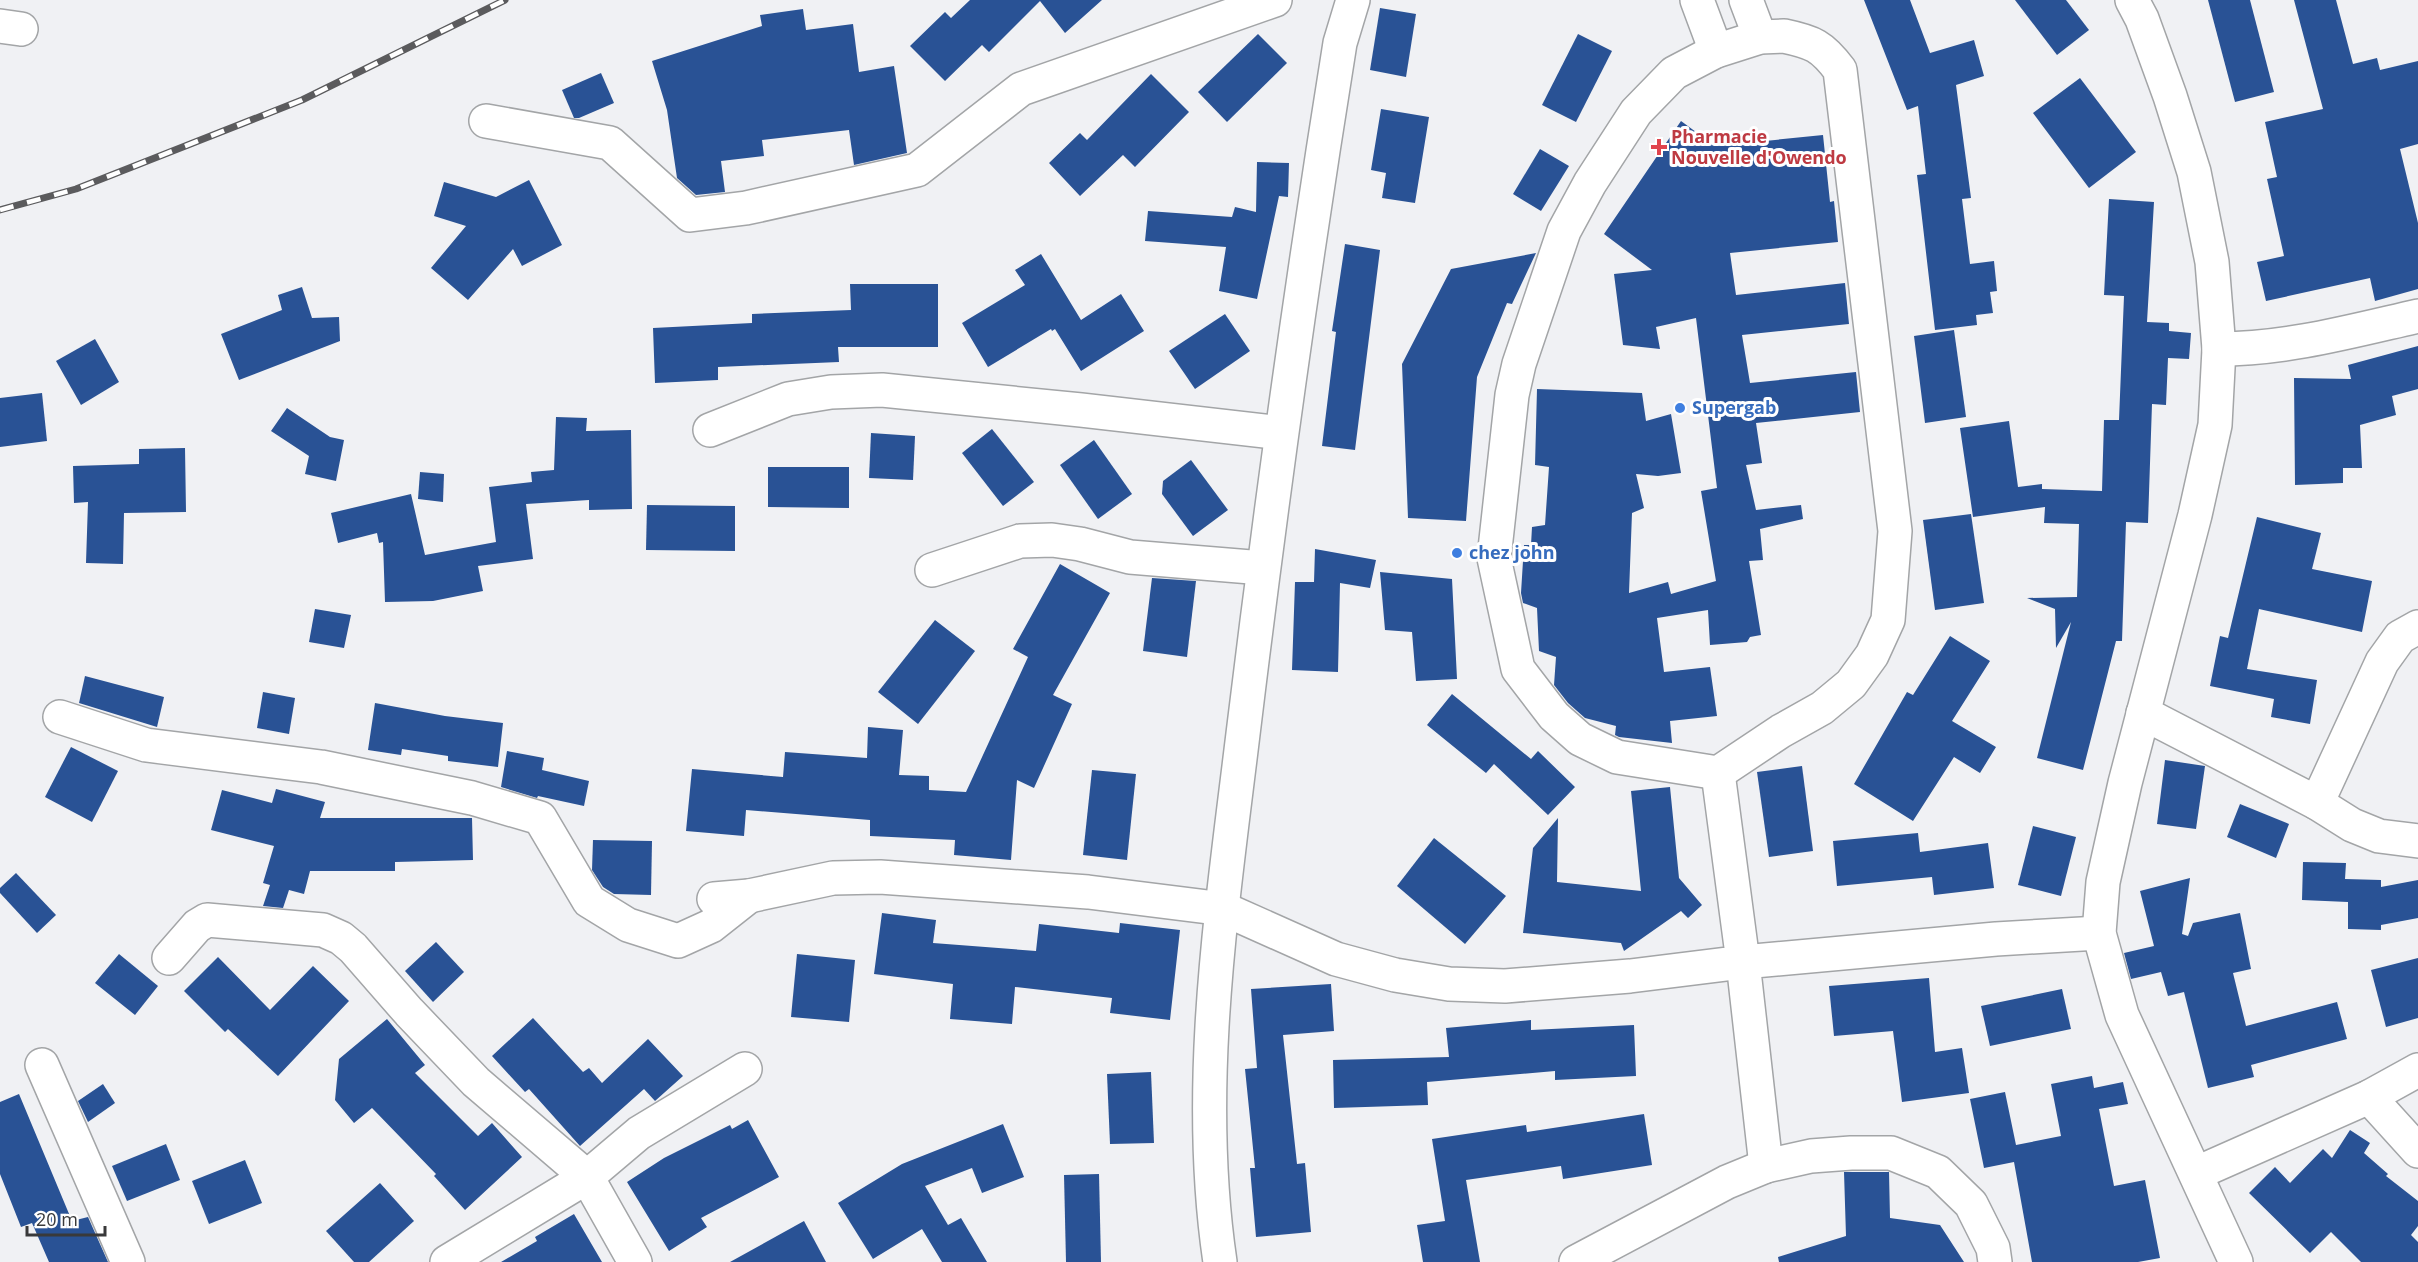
<svg xmlns="http://www.w3.org/2000/svg" width="2418" height="1262" viewBox="0 0 2418 1262" font-family="'Open Sans',sans-serif">
  <rect width="100%" height="100%" fill="#f0f1f4"/>
  <g fill="#295295">
    <polygon points="970,0 1102,0 1065,33 1040,1 989,52 982,45 945,81 910,46 945,12 951,18"/>
    <polygon points="1864,0 1910,0 1930,53 1974,40 1984,76 1956,85 1971,198 1962,199 1970,264 1994,261 1997,291 1990,292 1993,313 1976,315 1977,325 1935,330 1917,175 1926,174 1918,106 1907,110"/>
    <polygon points="2015,0 2066,0 2089,30 2057,55"/>
    <polygon points="2208,0 2250,0 2274,92 2235,102"/>
    <polygon points="2294,0 2336,0 2353,64 2377,58 2380,70 2418,61 2418,144 2400,149 2418,223 2418,289 2375,301 2370,278 2266,301 2257,262 2284,256 2267,179 2277,177 2265,122 2323,109"/>
    <polygon points="1380,8 1416,14 1406,77 1370,70"/>
    <polygon points="803,9 806,30 853,24 859,72 894,66 907,153 854,165 849,130 762,140 764,156 721,161 725,192 696,195 677,178 667,110 652,61 762,26 760,15"/>
    <polygon points="1258,34 1287,63 1227,122 1198,92"/>
    <polygon points="1578,34 1612,51 1576,122 1542,105"/>
    <polygon points="601,73 614,103 579,118 574,118 562,90"/>
    <polygon points="1151,74 1189,112 1135,167 1123,155 1080,196 1049,163 1080,133 1087,140"/>
    <polygon points="2080,78 2136,152 2089,188 2033,113"/>
    <polygon points="1381,109 1429,117 1415,203 1382,198 1386,173 1371,170"/>
    <polygon points="1681,121 1715,146 1823,135 1830,202 1834,201 1838,242 1730,253 1736,295 1845,283 1849,324 1742,335 1750,383 1856,372 1860,412 1756,423 1762,463 1746,465 1756,510 1801,505 1803,519 1760,529 1763,560 1749,561 1761,635 1750,637 1747,642 1710,645 1708,610 1657,618 1664,672 1710,667 1717,716 1670,721 1672,743 1619,737 1615,735 1616,726 1585,718 1568,703 1554,685 1556,657 1539,651 1537,608 1523,603 1521,593 1524,545 1531,545 1532,527 1545,525 1549,467 1535,465 1537,389 1642,393 1646,421 1671,414 1681,473 1658,476 1636,474 1644,508 1632,513 1629,593 1668,582 1671,594 1716,581 1701,491 1717,488 1696,318 1656,327 1660,349 1623,345 1614,274 1652,270 1604,234"/>
    <polygon points="1540,149 1569,166 1541,211 1513,194"/>
    <polygon points="1257,162 1289,163 1288,197 1279,196 1257,299 1219,291 1226,247 1145,241 1148,211 1232,217 1235,207 1256,212"/>
    <polygon points="529,180 562,245 522,266 513,249 468,300 431,268 466,226 434,216 444,182 496,197"/>
    <polygon points="2109,199 2154,202 2147,322 2169,323 2169,331 2191,333 2189,359 2168,358 2166,405 2152,404 2148,523 2126,522 2122,641 2116,641 2083,770 2037,758 2071,622 2056,648 2055,609 2027,598 2077,597 2079,524 2044,523 2045,507 1973,517 1960,428 2009,421 2018,487 2042,484 2042,489 2102,491 2104,420 2119,420 2124,296 2104,295"/>
    <polygon points="1345,244 1380,250 1355,450 1322,446 1336,332 1332,331"/>
    <polygon points="1536,253 1512,304 1507,303 1477,377 1466,521 1408,518 1402,364 1451,269"/>
    <polygon points="1041,254 1081,320 1121,294 1144,331 1081,371 1055,329 1052,331 1051,329 988,367 962,323 1025,285 1015,270"/>
    <polygon points="850,284 938,284 938,347 838,347 839,362 718,367 718,380 655,383 653,328 752,323 752,314 851,310"/>
    <polygon points="302,287 312,318 339,317 340,341 239,380 221,334 282,310 278,295"/>
    <polygon points="1225,314 1250,351 1195,389 1169,351"/>
    <polygon points="1954,330 1966,417 1925,423 1914,336"/>
    <polygon points="95,339 119,382 81,405 56,361"/>
    <polygon points="2418,346 2418,389 2392,396 2396,415 2360,425 2362,468 2343,468 2343,483 2295,485 2294,378 2351,379 2348,365"/>
    <polygon points="42,393 47,441 0,447 0,398"/>
    <polygon points="287,408 330,437 344,440 336,481 305,474 309,456 271,431"/>
    <polygon points="556,417 587,418 586,431 631,430 632,509 589,510 589,500 526,504 533,559 478,566 483,591 433,601 385,602 383,542 379,543 377,533 338,543 331,513 411,494 425,555 496,542 489,487 532,482 531,472 554,470"/>
    <polygon points="992,429 1034,482 1003,506 962,453"/>
    <polygon points="871,433 915,436 913,480 869,478"/>
    <polygon points="1094,440 1132,494 1098,519 1060,465"/>
    <polygon points="185,448 186,512 124,513 123,564 86,563 88,502 74,503 73,466 139,464 139,449"/>
    <polygon points="1191,460 1228,510 1193,536 1162,494 1163,481"/>
    <polygon points="768,467 849,467 849,508 768,507"/>
    <polygon points="420,472 444,474 443,502 418,499"/>
    <polygon points="647,505 735,506 735,551 646,550"/>
    <polygon points="1971,514 1984,603 1935,610 1923,520"/>
    <polygon points="2257,517 2321,533 2312,569 2372,581 2362,632 2259,609 2247,669 2317,680 2310,724 2271,717 2274,699 2210,686 2220,636 2228,638"/>
    <polygon points="1315,549 1376,560 1370,588 1340,583 1338,672 1292,670 1295,582 1314,582"/>
    <polygon points="1060,564 1110,593 1053,695 1072,704 1034,788 1017,780 1011,860 954,855 955,840 870,836 870,820 746,810 744,836 686,831 692,769 783,777 785,752 867,758 868,727 903,730 899,775 929,776 929,790 966,792 1028,657 1013,649"/>
    <polygon points="1380,572 1452,579 1457,679 1416,681 1412,632 1385,630"/>
    <polygon points="1152,578 1196,581 1187,657 1143,651"/>
    <polygon points="315,609 351,615 344,648 309,642"/>
    <polygon points="935,620 975,651 918,724 878,692"/>
    <polygon points="1950,636 1990,661 1952,721 1996,747 1980,773 1954,757 1913,821 1854,784 1907,692 1913,695"/>
    <polygon points="85,676 164,697 157,727 79,703"/>
    <polygon points="263,692 295,698 289,734 257,728"/>
    <polygon points="1452,694 1531,759 1538,751 1575,787 1548,815 1494,764 1486,773 1427,725"/>
    <polygon points="375,703 445,716 503,723 498,767 448,761 448,756 402,749 401,755 368,750"/>
    <polygon points="71,747 118,771 92,822 45,797"/>
    <polygon points="507,751 544,758 542,770 589,781 584,806 538,796 537,798 501,787"/>
    <polygon points="2165,760 2205,766 2196,829 2157,824"/>
    <polygon points="1802,766 1813,851 1769,857 1757,772"/>
    <polygon points="1092,770 1136,774 1127,860 1083,855"/>
    <polygon points="1670,787 1679,878 1702,905 1688,918 1681,911 1624,951 1621,943 1523,933 1533,848 1558,818 1557,882 1641,891 1631,791"/>
    <polygon points="276,789 325,802 320,818 472,818 473,860 395,862 395,871 310,871 304,894 289,890 283,908 263,906 270,885 263,883 274,846 211,830 222,790 272,803"/>
    <polygon points="2240,804 2289,824 2276,858 2227,837"/>
    <polygon points="2033,826 2076,837 2061,896 2018,885"/>
    <polygon points="1918,833 1920,852 1988,843 1994,888 1934,895 1932,877 1837,886 1833,841"/>
    <polygon points="1434,838 1506,896 1465,944 1397,886"/>
    <polygon points="593,840 652,841 651,895 614,894 603,887 592,870"/>
    <polygon points="2303,862 2346,863 2345,879 2381,880 2381,887 2418,880 2418,918 2381,925 2381,930 2348,929 2348,902 2302,900"/>
    <polygon points="16,873 56,915 37,933 0,893 0,888"/>
    <polygon points="2190,878 2182,934 2188,936 2193,923 2240,913 2251,969 2233,973 2246,1026 2337,1002 2347,1039 2251,1065 2254,1077 2208,1088 2184,992 2168,996 2161,972 2131,979 2124,953 2154,946 2140,891"/>
    <polygon points="882,913 936,920 933,943 1036,951 1039,924 1119,933 1120,923 1180,930 1170,1020 1110,1013 1112,998 1015,987 1012,1024 950,1019 953,984 874,974"/>
    <polygon points="436,942 464,972 433,1002 405,971"/>
    <polygon points="119,954 158,986 135,1015 95,983"/>
    <polygon points="797,954 855,960 849,1022 791,1017"/>
    <polygon points="218,957 270,1010 313,966 349,1001 278,1076 228,1029 225,1032 184,991"/>
    <polygon points="2418,958 2418,1018 2386,1027 2371,970"/>
    <polygon points="1929,978 1935,1052 1962,1048 1969,1093 1902,1102 1893,1031 1834,1036 1829,986"/>
    <polygon points="1331,984 1334,1031 1283,1035 1297,1164 1305,1163 1311,1232 1256,1237 1250,1168 1255,1168 1245,1069 1257,1068 1251,989"/>
    <polygon points="2062,989 2071,1029 1990,1046 1981,1006"/>
    <polygon points="533,1018 583,1072 589,1068 602,1083 648,1039 683,1076 655,1101 644,1089 580,1146 529,1089 525,1092 492,1056"/>
    <polygon points="387,1019 425,1065 415,1073 478,1136 492,1123 522,1157 465,1210 434,1176 436,1174 372,1108 354,1123 335,1100 339,1059"/>
    <polygon points="1531,1020 1531,1030 1634,1025 1636,1076 1555,1080 1555,1071 1427,1082 1428,1105 1334,1108 1333,1060 1449,1057 1446,1028"/>
    <polygon points="1151,1072 1154,1143 1110,1144 1107,1074"/>
    <polygon points="2092,1076 2094,1088 2123,1082 2128,1104 2099,1109 2114,1186 2145,1180 2160,1258 2138,1262 2032,1262 2014,1162 1984,1168 1970,1099 2005,1092 2016,1145 2061,1136 2051,1084"/>
    <polygon points="103,1084 115,1103 88,1122 78,1101"/>
    <polygon points="19,1094 72,1221 88,1217 108,1262 49,1262 32,1223 21,1227 0,1174 0,1102"/>
    <polygon points="1644,1114 1652,1165 1563,1179 1561,1166 1466,1180 1480,1262 1423,1262 1417,1225 1445,1221 1432,1139 1526,1125 1527,1132"/>
    <polygon points="748,1120 779,1177 701,1218 707,1227 669,1251 627,1182 664,1158 730,1125 732,1129"/>
    <polygon points="1003,1124 1024,1177 982,1193 972,1168 925,1186 948,1225 961,1218 987,1262 942,1262 922,1229 873,1259 838,1203 902,1164"/>
    <polygon points="2350,1130 2370,1143 2364,1153 2388,1174 2386,1176 2418,1201 2418,1226 2411,1235 2418,1242 2418,1262 2361,1262 2331,1232 2310,1253 2249,1193 2275,1167 2290,1183 2323,1149 2332,1158"/>
    <polygon points="166,1144 180,1180 127,1201 112,1166"/>
    <polygon points="245,1160 262,1203 209,1224 192,1181"/>
    <polygon points="1844,1172 1889,1172 1890,1218 1940,1225 1964,1262 1779,1262 1778,1257 1846,1236"/>
    <polygon points="1099,1174 1101,1262 1066,1262 1064,1175"/>
    <polygon points="380,1183 414,1221 369,1262 354,1262 326,1231"/>
    <polygon points="574,1214 602,1262 501,1262 537,1241 535,1237"/>
    <polygon points="804,1221 826,1262 730,1262"/>
  </g>
  <g fill="none" stroke-linecap="round" stroke-linejoin="round">
    <defs>
      <g id="minor">
        <polyline points="1697,0 1716,51"/>
        <polyline points="1746,0 1760,37"/>
        <polyline points="2132,0 2142,19 2170,96 2194,172 2212,262 2219,349 2215,425 2195,515 2125,783 2103,882 2099,933 2122,1015 2236,1262"/>
        <polyline points="0,26 21,29"/>
        <path d="M 1784,36 C 1813,42 1822,46 1840,70 L 1895,531 L 1888,620 L 1872,655 L 1851,684 L 1822,708 L 1781,731 L 1718,773 L 1617,757 L 1580,739 L 1554,716 L 1518,669 L 1494,558 L 1512,395 L 1519,364 L 1564,231 L 1590,183 L 1636,112 L 1674,73 L 1716,51 L 1760,37 Z"/>
        <polyline points="486,121 610,143 690,215 746,208 917,170 1021,89 1275,0"/>
        <path d="M 2219,349 C 2287,349 2352,331 2418,316"/>
        <polyline points="710,430 788,399 831,392 882,390 1081,410 1281,433"/>
        <polyline points="932,570 1020,541 1052,540 1080,544 1130,557 1263,568"/>
        <polyline points="2143,713 2317,803 2352,825 2379,836 2418,841"/>
        <polyline points="60,717 146,745 321,767 472,798 540,818 589,901 628,925 678,941 711,926 749,896"/>
        <polyline points="2317,803 2382,662 2400,637 2418,627"/>
        <polyline points="714,899 749,896 833,878 880,877 1088,892 1224,909 1336,959 1395,975 1449,984 1505,986 1630,976 1743,962 1718,773"/>
        <polyline points="169,958 197,926 207,920 323,930 341,938 353,948 409,1012 476,1082 587,1177 635,1262"/>
        <polyline points="42,1065 128,1262"/>
        <polyline points="2369,1097 2418,1151"/>
        <polyline points="1766,1166 1743,962 1996,939 2099,933"/>
        <polyline points="2197,1173 2369,1097 2418,1070"/>
        <polyline points="447,1262 587,1177 639,1133 745,1069"/>
        <path d="M 1220,1262 C 1194,1087 1222,908 1243,734 C 1271,503 1303,273 1340,43 L 1353,0"/>
        <polyline points="1576,1262 1727,1182 1766,1166 1811,1156 1851,1153 1891,1153 1938,1172 1971,1204 1993,1248 1995,1262"/>
      </g>
    </defs>
    <use href="#minor" stroke="#a3a5a7" stroke-width="36"/>
    <use href="#minor" stroke="#fff" stroke-width="33"/>
    <defs>
      <polyline id="rail" points="0,210 76,189 302,100 505,0"/>
    </defs>
    <use href="#rail" stroke="#5b5b5d" stroke-width="7"/>
    <use href="#rail" stroke="#fff" stroke-width="4.5" stroke-dasharray="14" stroke-linecap="butt"/>
  </g>
  <path fill="#e0444e" stroke="#fff" stroke-width="2" d="M1656 138h6v6h6v6h-6v6h-6v-6h-6v-6h6z"/>
  <g fill="#3f7fe0" stroke="#fff" stroke-width="2">
    <circle cx="1680" cy="408" r="6"/>
    <circle cx="1457" cy="553" r="6"/>
  </g>
  <g text-anchor="middle" stroke-width="6" stroke-linejoin="round" paint-order="stroke">
    <g font-size="18" font-weight="bold" fill="#be3a42" stroke="#fff" text-anchor="start">
      <text x="1671" y="143">Pharmacie<tspan x="1671" dy="21">Nouvelle d'Owendo</tspan></text>
    </g>
    <g font-size="18" font-weight="bold" fill="#366cbe" stroke="#fff" text-anchor="start">
      <text x="1692" y="414">Supergab</text>
      <text x="1469" y="559">chez john</text>
    </g>
  </g>
  <path d="M27 1226v9h78v-9" fill="none" stroke="#39393a" stroke-width="3"/>
  <text x="36" y="1226" font-size="18" fill="#39393a" stroke="#ffffff" stroke-width="4.5" paint-order="stroke">20 m</text>
</svg>
